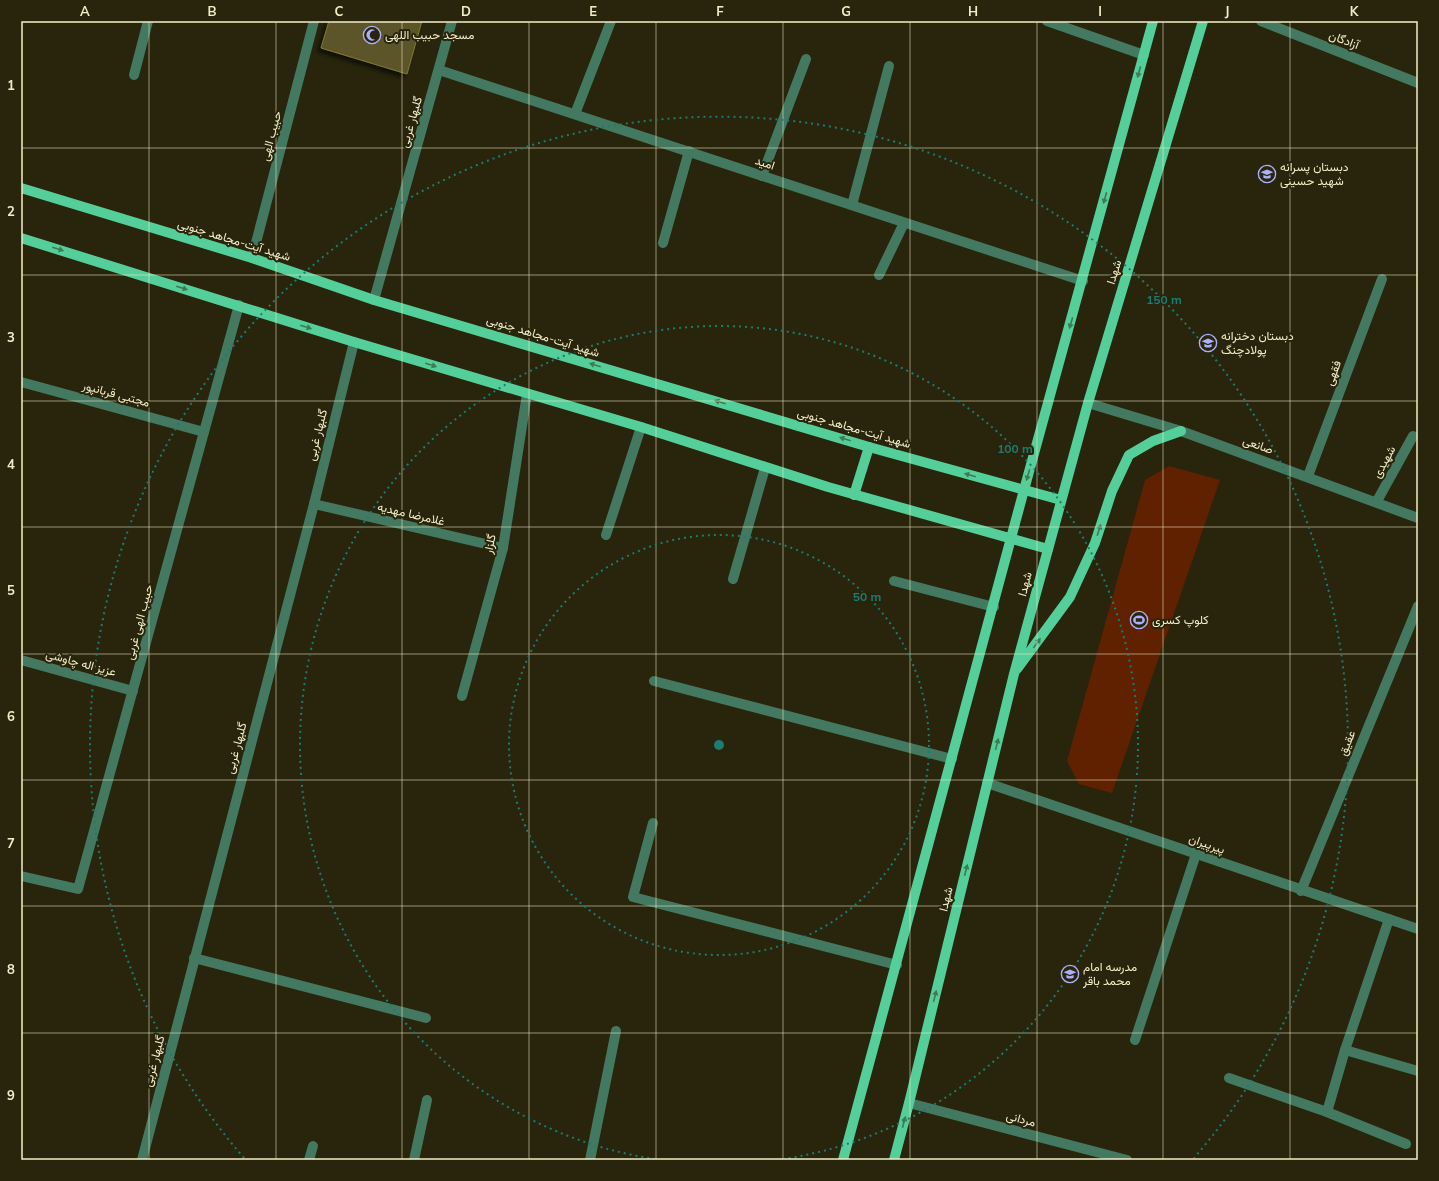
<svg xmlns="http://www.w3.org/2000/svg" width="1439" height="1181" viewBox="0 0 1439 1181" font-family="Mulish,Vazirmatn,sans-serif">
  <defs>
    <filter id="shadow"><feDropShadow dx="-3.5" dy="3.5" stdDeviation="2" flood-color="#0009"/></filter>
  </defs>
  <rect width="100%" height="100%" fill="#28250c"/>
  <polygon fill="#602101" points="1169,466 1220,480 1112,793 1079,784 1067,761 1145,480"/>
  <polygon fill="#5b552a" stroke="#83792a" filter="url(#shadow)" points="329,21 422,21 407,74 321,48"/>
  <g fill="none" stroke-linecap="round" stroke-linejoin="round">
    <g stroke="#437960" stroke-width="10">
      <polyline points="1047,21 1144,55"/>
      <polyline points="1261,21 1418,83"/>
      <polyline points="439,70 1083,281"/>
      <polyline points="134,75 148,21"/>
      <polyline points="575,114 611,21"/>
      <polyline points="762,176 806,59"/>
      <polyline points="852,205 889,66"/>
      <polyline points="663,243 689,151"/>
      <polyline points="252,258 314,21"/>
      <polyline points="879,275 904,223"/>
      <polyline points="374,300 452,21"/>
      <polyline points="21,382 204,432"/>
      <polyline points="1088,403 1181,431 1418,518"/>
      <polyline points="1308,476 1382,279"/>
      <polyline points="1377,501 1413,436"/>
      <polyline points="314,504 503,548"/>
      <polyline points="606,535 641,427"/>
      <polyline points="733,579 765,468"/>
      <polyline points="894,581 994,607"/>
      <polyline points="21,660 133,691"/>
      <polyline points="654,681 952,759"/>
      <polyline points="462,696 503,548 527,394"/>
      <polyline points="987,783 1418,929"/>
      <polyline points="653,823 633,897 897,965"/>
      <polyline points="21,876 78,889 239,305"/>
      <polyline points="1301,891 1418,606"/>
      <polyline points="194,958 426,1018"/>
      <polyline points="1135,1040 1196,854"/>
      <polyline points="1345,1050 1418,1071"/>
      <polyline points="1229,1078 1327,1112 1406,1144"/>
      <polyline points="909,1103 1127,1160"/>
      <polyline points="1327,1112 1345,1050 1389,919"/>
      <polyline points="142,1160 314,504 354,342"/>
      <polyline points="309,1160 313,1146"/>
      <polyline points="414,1160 427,1100"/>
      <polyline points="590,1160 616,1031"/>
    </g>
    <g stroke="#54cf9a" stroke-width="10">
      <polyline points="21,188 252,258 374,300 869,447 1061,500"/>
      <polyline points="21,238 354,342 641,427 828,487 1048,549"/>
      <polyline points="854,495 869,447"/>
      <polyline points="1017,669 1070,597 1095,543 1112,491 1129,455 1153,441 1181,431"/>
      <polyline points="843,1160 1024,490 1153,21"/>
      <polyline points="894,1160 909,1103 1014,674 1088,403 1203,21"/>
    </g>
  </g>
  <defs><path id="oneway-solid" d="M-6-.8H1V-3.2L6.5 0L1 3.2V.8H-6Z"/></defs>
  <g fill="#3e7a53">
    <use href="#oneway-solid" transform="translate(1139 72) rotate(105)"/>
    <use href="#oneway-solid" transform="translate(1105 198) rotate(105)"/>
    <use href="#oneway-solid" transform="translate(58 249) rotate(17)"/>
    <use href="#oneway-solid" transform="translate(182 288) rotate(17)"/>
    <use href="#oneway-solid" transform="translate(1071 323) rotate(106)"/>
    <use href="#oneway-solid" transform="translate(306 327) rotate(18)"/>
    <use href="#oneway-solid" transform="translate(431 365) rotate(17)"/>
    <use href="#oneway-solid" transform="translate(595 365) rotate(-163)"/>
    <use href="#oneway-solid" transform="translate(720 402) rotate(-163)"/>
    <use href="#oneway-solid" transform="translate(845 439) rotate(-163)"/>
    <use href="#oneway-solid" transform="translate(970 475) rotate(-164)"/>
    <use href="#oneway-solid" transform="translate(1028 475) rotate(106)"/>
    <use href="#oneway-solid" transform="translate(1099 530) rotate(-72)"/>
    <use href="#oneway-solid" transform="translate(1037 643) rotate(-54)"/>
    <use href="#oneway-solid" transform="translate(997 744) rotate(-76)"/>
    <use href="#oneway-solid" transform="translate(966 870) rotate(-76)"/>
    <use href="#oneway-solid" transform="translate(935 996) rotate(-76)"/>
    <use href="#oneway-solid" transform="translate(904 1122) rotate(-75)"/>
  </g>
  <path fill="none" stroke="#f2edc8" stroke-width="1" stroke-opacity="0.55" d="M 149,21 L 149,1160M 276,21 L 276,1160M 402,21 L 402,1160M 529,21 L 529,1160M 656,21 L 656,1160M 783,21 L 783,1160M 910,21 L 910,1160M 1037,21 L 1037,1160M 1163,21 L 1163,1160M 1290,21 L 1290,1160M 21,148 L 1418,148M 21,275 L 1418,275M 21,401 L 1418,401M 21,527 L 1418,527M 21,654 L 1418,654M 21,780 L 1418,780M 21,906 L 1418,906M 21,1033 L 1418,1033"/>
  <g fill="none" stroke="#1a7c72" stroke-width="2" stroke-dasharray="2 4">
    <circle cx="719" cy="745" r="210"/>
    <path d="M661 1160A419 419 0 1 1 777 1160"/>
    <path d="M244 1158A629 629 0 1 1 1194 1158"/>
  </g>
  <defs>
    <symbol id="mosque-ring" viewBox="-11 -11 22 22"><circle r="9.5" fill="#28250c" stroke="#acaffb" stroke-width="1.5"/><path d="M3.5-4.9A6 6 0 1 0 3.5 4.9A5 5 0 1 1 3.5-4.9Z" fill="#acaffb"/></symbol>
    <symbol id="school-ring" viewBox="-11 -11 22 22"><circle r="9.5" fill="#28250c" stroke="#acaffb" stroke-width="1.5"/><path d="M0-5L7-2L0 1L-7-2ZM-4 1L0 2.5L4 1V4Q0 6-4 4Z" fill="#acaffb"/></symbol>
    <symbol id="stadium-ring" viewBox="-11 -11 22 22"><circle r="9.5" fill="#28250c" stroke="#acaffb" stroke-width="1.5"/><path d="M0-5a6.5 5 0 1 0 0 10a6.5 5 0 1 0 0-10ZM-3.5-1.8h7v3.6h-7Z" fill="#acaffb"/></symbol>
  </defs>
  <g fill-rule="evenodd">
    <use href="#mosque-ring" x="362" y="25" width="20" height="20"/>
    <use href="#school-ring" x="1257" y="164" width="20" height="20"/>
    <use href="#school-ring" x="1198" y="333" width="20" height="20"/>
    <use href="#stadium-ring" x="1129" y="610" width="20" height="20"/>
    <use href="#school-ring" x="1060" y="964" width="20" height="20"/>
  </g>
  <g text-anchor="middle" stroke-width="4" stroke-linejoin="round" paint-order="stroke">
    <g font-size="12" fill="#f2edc8" stroke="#28250c" text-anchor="start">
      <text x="385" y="39">مسجد حبیب اللهی</text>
      <text x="1280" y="171">دبستان پسرانه<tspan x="1280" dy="14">شهید حسینی</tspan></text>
      <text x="1221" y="340">دبستان دخترانه<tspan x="1221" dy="14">پولادچنگ</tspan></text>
      <text x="1152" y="624">کلوپ کسری</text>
      <text x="1083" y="971">مدرسه امام<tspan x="1083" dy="14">محمد باقر</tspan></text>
    </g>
    <g font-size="12" fill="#f2edc8" stroke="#28250c">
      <text transform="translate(1344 40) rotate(21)" y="4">آزادگان</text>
      <text transform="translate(411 122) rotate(-74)" y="4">گلبهار غربی</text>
      <text transform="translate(271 136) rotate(-75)" y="4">حبیب الهی</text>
      <text transform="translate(765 163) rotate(18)" y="4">امید</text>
      <text transform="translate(234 240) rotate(17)" y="4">شهید آیت-مجاهد جنوبی</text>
      <text transform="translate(1114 272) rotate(-73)" y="4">شهدا</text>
      <text transform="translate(543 336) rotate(17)" y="4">شهید آیت-مجاهد جنوبی</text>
      <text transform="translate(1333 373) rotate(-69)" y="4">فقهی</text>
      <text transform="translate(116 394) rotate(15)" y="4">مجتبی قربانپور</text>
      <text transform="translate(854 428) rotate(16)" y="4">شهید آیت-مجاهد جنوبی</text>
      <text transform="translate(317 435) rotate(-76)" y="4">گلبهار غربی</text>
      <text transform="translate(1258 445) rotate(20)" y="4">صانعی</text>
      <text transform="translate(1384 462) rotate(-61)" y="4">شهیدی</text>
      <text transform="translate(411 514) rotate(13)" y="4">غلامرضا مهدیه</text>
      <text transform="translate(490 544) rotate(-78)" y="4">گلزار</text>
      <text transform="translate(1025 584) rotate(-75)" y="4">شهدا</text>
      <text transform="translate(139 622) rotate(-75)" y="4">حبیب الهی غربی</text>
      <text transform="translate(81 663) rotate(15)" y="4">عزیز اله چاوشی</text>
      <text transform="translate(1347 743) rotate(-68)" y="4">عقیق</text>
      <text transform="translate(236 748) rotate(-75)" y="4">گلبهار غربی</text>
      <text transform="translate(1207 844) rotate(19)" y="4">پیرپیران</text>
      <text transform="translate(946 899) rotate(-76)" y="4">شهدا</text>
      <text transform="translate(154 1061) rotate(-75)" y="4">گلبهار غربی</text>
      <text transform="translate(1021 1119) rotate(15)" y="4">مردانی</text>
    </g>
  </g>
  <circle cx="719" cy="745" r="6" fill="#1a7c72" stroke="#28250c" stroke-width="2"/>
  <g font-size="12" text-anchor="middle" font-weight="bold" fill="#1a7c72" stroke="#28250c" stroke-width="4" stroke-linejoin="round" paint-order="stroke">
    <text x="1164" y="304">150 m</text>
    <text x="1015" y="453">100 m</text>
    <text x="867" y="601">50 m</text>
  </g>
  <rect width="1439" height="1181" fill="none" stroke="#28250c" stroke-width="44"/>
  <rect x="22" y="22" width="1395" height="1137" fill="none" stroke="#f2edc8" stroke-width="1.5"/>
  <g font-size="13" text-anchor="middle" font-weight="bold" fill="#f2edc8">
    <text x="85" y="16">A</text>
    <text x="212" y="16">B</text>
    <text x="339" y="16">C</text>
    <text x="466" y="16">D</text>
    <text x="593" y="16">E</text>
    <text x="720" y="16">F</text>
    <text x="846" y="16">G</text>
    <text x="973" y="16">H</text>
    <text x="1100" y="16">I</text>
    <text x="1227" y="16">J</text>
    <text x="1354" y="16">K</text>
    <text x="11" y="90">1</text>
    <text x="11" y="216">2</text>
    <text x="11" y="342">3</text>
    <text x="11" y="469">4</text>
    <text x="11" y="595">5</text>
    <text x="11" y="721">6</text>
    <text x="11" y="848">7</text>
    <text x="11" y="974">8</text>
    <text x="11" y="1100">9</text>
  </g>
</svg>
